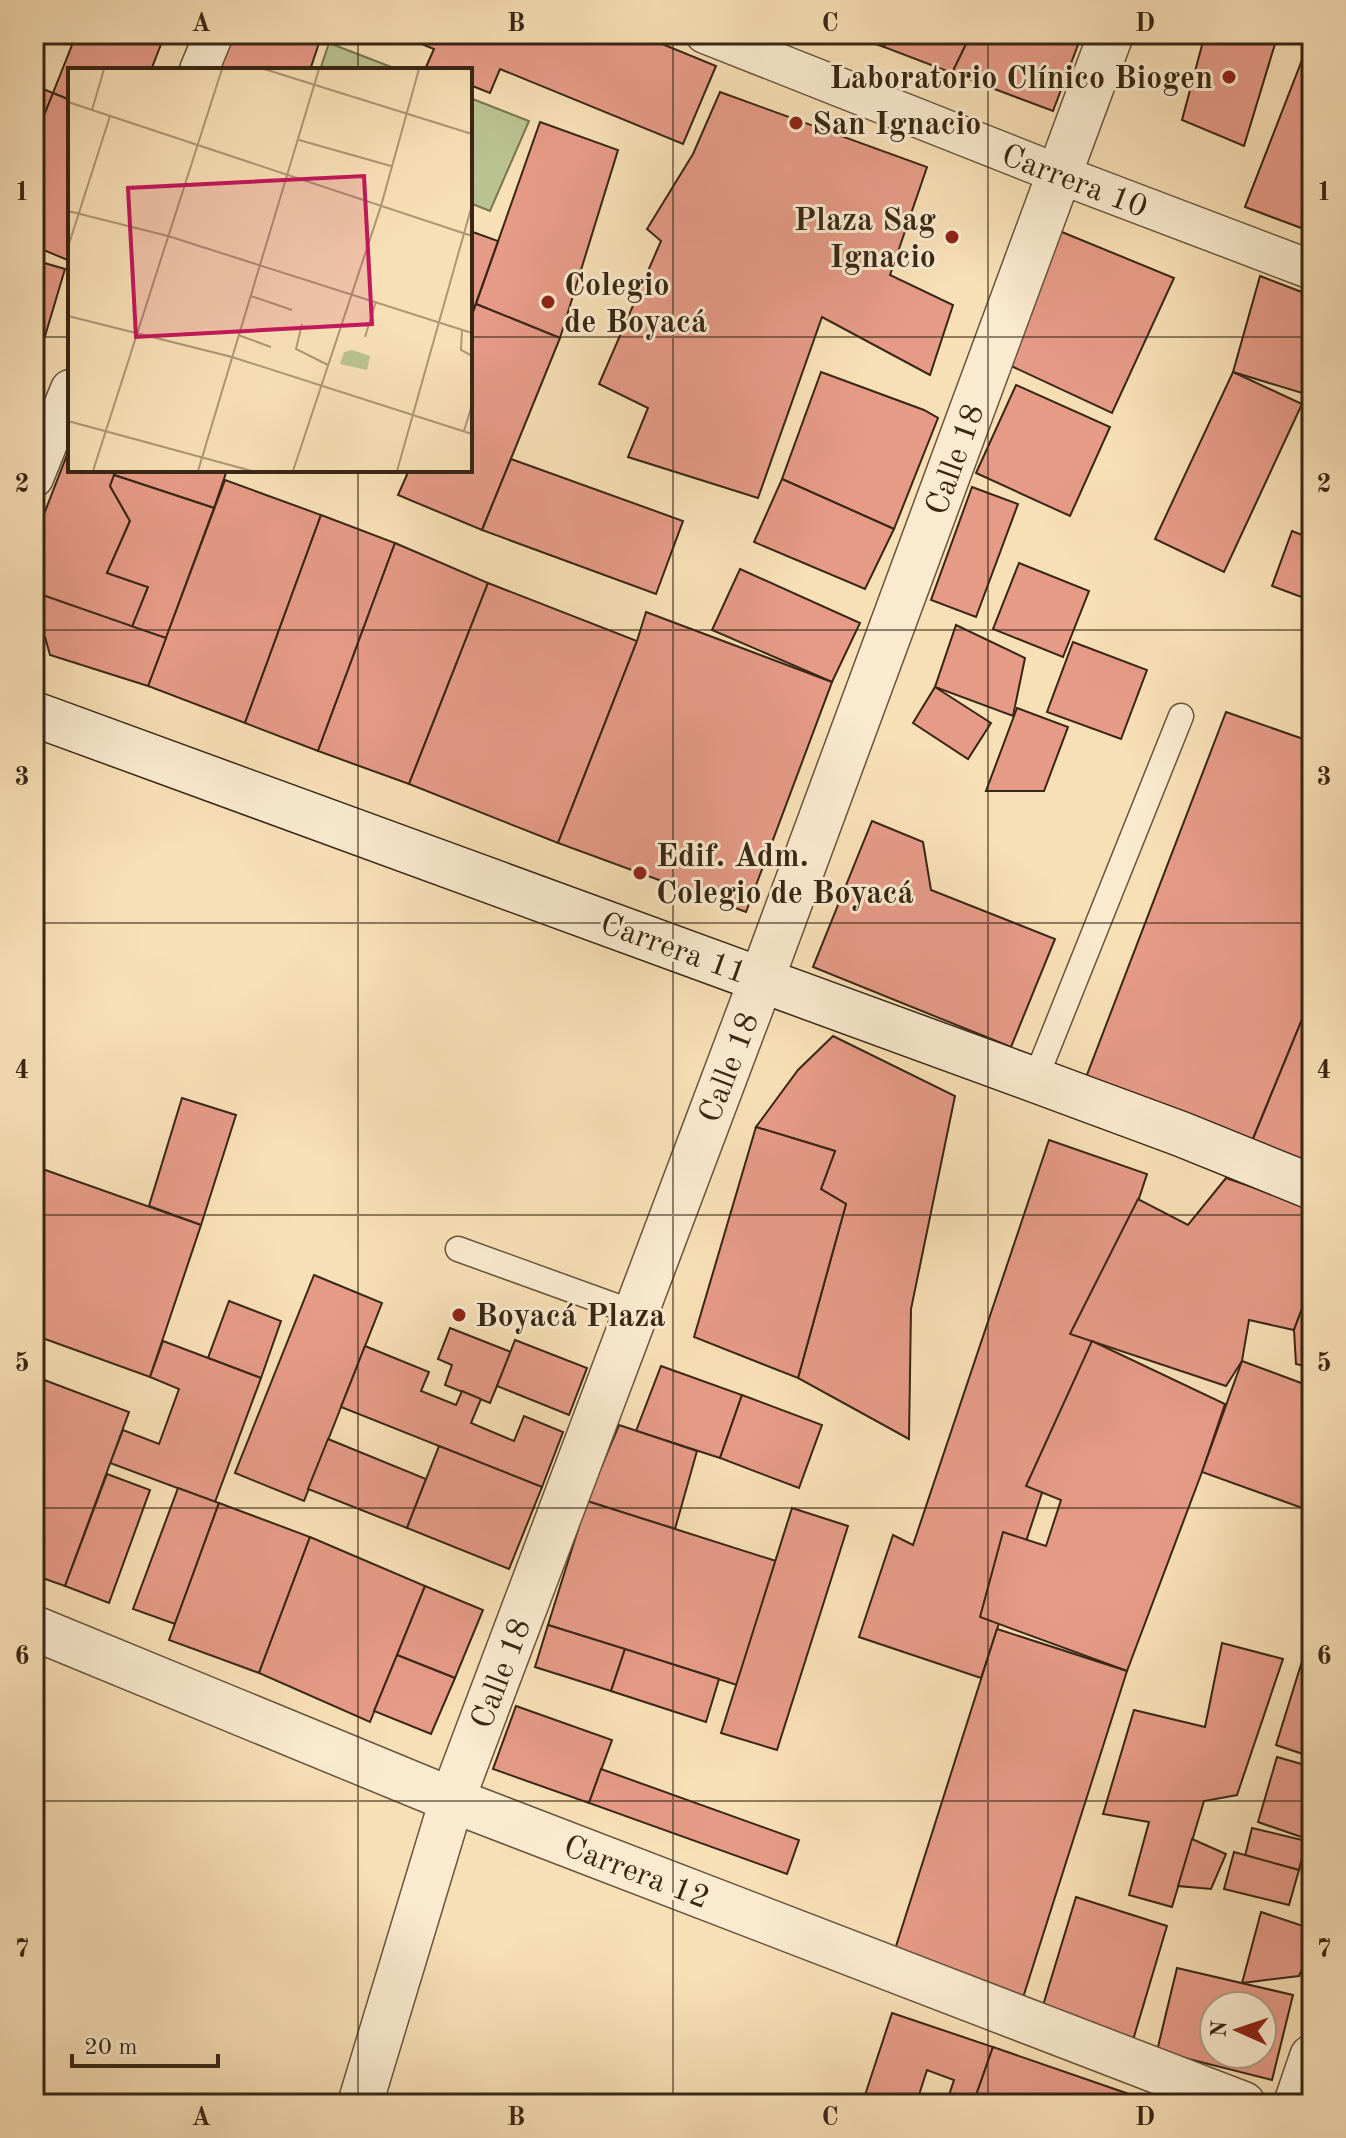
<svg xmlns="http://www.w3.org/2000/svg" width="1346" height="2138" viewBox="0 0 1346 2138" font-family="'Old Standard TT',serif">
  <rect width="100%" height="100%" fill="#f8e0b6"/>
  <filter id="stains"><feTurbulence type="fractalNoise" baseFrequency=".0025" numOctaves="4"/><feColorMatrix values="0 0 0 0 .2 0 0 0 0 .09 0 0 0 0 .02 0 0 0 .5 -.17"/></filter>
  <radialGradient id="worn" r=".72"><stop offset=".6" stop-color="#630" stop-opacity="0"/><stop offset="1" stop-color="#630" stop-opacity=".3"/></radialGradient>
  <g fill="#bac390" stroke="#7a7452" stroke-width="2">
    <polygon points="329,43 399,70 320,70"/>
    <polygon points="470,98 529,121 490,211 470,203"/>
  </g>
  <g fill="#e69b87" stroke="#392615" stroke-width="2" fill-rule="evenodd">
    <polygon points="46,34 165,34 151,70 70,70 70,100 53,93 72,45"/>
    <polygon points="233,34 322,34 310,70 219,70"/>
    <polygon points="397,34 638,34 716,66 683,144 500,69 490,93 470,85 470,70 433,70 426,67 434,49"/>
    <polygon points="847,34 888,34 884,47"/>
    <polygon points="888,34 971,34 952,73 884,47"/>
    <polygon points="971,34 1082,34 1053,111 952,73"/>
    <polygon points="1205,34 1278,34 1244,146 1182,120"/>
    <polygon points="1302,60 1312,64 1312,232 1245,207"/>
    <polygon points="34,85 53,93 34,141"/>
    <polygon points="720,92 927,167 890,275 953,305 930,375 822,317 758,498 628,457 648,408 599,384 661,241 647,229 693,154"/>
    <polygon points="53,93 70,100 70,261 34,246 34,141"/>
    <polygon points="540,122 618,150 560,338 476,304"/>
    <polygon points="1057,230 1174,278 1112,413 1009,365"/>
    <polygon points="470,231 498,241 470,320"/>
    <polygon points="34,260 65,269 34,373"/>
    <polygon points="1260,276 1312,296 1312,396 1233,372"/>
    <polygon points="476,304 560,338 482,530 398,495 409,470 470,470 470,320"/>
    <polygon points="821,372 924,410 938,418 894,529 782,479"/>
    <polygon points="1233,372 1302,404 1224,572 1155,539"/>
    <polygon points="1016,385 1110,427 1070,516 976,473"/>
    <polygon points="70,447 70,470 117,470 110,486 130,521 107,573 148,587 132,627 34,593 34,540"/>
    <polygon points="511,459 683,521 656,594 482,530"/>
    <polygon points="116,470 227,470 214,508 114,475"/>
    <polygon points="114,475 214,508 166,638 132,627 148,587 107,573 130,521 110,486"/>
    <polygon points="782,479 894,529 865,589 754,542"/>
    <polygon points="225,480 321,515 245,723 148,686"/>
    <polygon points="972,487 1018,504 976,617 931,600"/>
    <polygon points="321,515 395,543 318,751 245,723"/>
    <polygon points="1292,531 1312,539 1312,601 1272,586"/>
    <polygon points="395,543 488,583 409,784 318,751"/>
    <polygon points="1019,563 1089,591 1063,657 993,629"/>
    <polygon points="740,569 860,623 832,682 712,630"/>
    <polygon points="488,583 637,641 558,843 409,784"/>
    <polygon points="34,592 166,638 148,686 50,655 45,637 34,633"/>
    <polygon points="646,612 832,682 746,912 558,843 637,641"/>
    <polygon points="956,625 1025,658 1013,716 935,687"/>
    <polygon points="1073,642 1147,670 1121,739 1047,712"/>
    <polygon points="935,687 991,723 968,759 913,723"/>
    <polygon points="1017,708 1068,727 1044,791 986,791"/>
    <polygon points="1226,712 1312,742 1312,995 1248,1151 1085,1080"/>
    <polygon points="872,821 923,842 931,890 1055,939 1011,1047 813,967"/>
    <polygon points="1312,995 1312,1177 1248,1151"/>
    <polygon points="833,1036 955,1096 911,1309 909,1439 798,1378 846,1204 821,1189 835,1151 756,1127 798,1070"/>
    <polygon points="182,1098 236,1115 201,1225 149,1206"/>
    <polygon points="756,1127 835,1151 821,1189 846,1204 798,1378 694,1337"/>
    <polygon points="1049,1140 1147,1174 981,1678 859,1637 893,1535 913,1545"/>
    <polygon points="34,1166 201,1225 150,1377 34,1335"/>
    <polygon points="1226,1178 1312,1208 1312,1282 1294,1330 1249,1320 1242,1361 1226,1386 1070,1334 1138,1199 1188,1225"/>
    <polygon points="314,1275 382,1303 304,1501 235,1473"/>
    <polygon points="1312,1282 1312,1368 1296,1364 1294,1330"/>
    <polygon points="229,1301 281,1321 261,1378 208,1358"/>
    <polygon points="450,1328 511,1352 490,1403 445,1385 452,1365 438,1359"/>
    <polygon points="515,1340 587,1368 569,1415 497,1386"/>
    <polygon points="163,1341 261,1378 215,1502 110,1463 123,1430 159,1444 179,1389 150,1377"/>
    <polygon points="1092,1341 1225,1404 1202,1472 1127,1671 980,1617 1003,1532 1046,1546 1061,1500 1026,1486"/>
    <polygon points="365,1346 429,1372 421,1391 456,1405 462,1391 481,1399 471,1423 514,1441 524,1416 563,1432 542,1487 341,1407"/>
    <polygon points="1242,1361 1312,1387 1312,1490 1305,1509 1202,1472"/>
    <polygon points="661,1366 742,1395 720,1458 636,1431"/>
    <polygon points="39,1378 129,1412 65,1586 34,1575 34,1390"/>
    <polygon points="742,1395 822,1425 799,1488 720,1458"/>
    <polygon points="619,1425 697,1451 675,1529 587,1501"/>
    <polygon points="328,1439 426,1479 407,1528 308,1489"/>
    <polygon points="439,1446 542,1487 509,1569 407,1528"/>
    <polygon points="107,1474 150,1490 109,1603 65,1586"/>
    <polygon points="178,1488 219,1503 175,1624 133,1609"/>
    <polygon points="587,1501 776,1561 737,1685 548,1625"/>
    <polygon points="219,1503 310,1537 259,1673 169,1640"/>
    <polygon points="792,1508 848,1526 777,1750 721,1733"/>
    <polygon points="310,1537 425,1586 370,1722 259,1673"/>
    <polygon points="425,1586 483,1610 455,1678 397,1655"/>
    <polygon points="548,1625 625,1649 611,1691 535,1667"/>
    <polygon points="997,1629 1127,1671 1020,2007 890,1965"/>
    <polygon points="1312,1629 1312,1757 1276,1745"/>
    <polygon points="1222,1643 1283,1659 1237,1795 1204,1801 1172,1907 1129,1895 1149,1822 1103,1814 1134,1710 1205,1727"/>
    <polygon points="625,1649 719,1679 706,1722 611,1691"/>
    <polygon points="397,1655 455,1678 431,1734 374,1711"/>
    <polygon points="516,1706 612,1740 589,1803 493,1769"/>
    <polygon points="1277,1757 1312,1767 1312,1835 1310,1840 1258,1822"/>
    <polygon points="601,1769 799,1840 787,1874 589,1803"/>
    <polygon points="1252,1828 1306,1841 1299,1870 1245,1856"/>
    <polygon points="1192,1839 1226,1854 1211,1889 1178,1886"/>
    <polygon points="1234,1852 1299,1870 1289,1905 1224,1889"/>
    <polygon points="1076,1897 1167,1926 1133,2040 1041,2012"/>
    <polygon points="1261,1912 1312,1929 1312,1947 1299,1976 1242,1983"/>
    <path d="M 1177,1968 L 1293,1995 L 1272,2080 L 1157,2051 ZM 1214,2006 L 1262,2006 L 1262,2054 L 1214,2054 Z"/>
    <polygon points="892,2013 993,2047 973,2104 946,2104 954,2080 927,2070 916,2104 892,2104 865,2095"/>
    <polygon points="993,2047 1126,2093 1123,2104 973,2104"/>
    <polygon points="1126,2093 1154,2104 1123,2104"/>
  </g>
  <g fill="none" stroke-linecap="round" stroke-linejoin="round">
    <defs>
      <g id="service">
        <polyline points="1035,1080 1181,716"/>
        <polyline points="458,1249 635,1313"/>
      </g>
      <g id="pedestrian">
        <polyline points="705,34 1059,174 1312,270"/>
        <polyline points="199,70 214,34"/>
        <polyline points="34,478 70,389"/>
      </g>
      <g id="minor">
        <polyline points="34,1628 452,1800 1243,2104"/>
        <polyline points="360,2104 452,1800 762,978 1111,34"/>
        <polyline points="1296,2104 1312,2057"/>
      </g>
      <polyline id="secondary" points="34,714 1035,1080 1181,1134 1312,1187"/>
    </defs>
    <use href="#service" stroke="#69543d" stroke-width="27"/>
    <use href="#pedestrian" stroke="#69543d" stroke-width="41"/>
    <use href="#minor" stroke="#69543d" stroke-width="47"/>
    <use href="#secondary" stroke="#392615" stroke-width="47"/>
    <use href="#service" stroke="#faebd0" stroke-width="24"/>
    <use href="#pedestrian" stroke="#faebd0" stroke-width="38"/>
    <use href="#minor" stroke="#faebd0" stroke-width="44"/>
    <use href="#secondary" stroke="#faebd0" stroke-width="44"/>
  </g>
  <path fill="none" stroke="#392615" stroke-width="2" stroke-opacity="0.55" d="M 358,34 L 358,70M 673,34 L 673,2104M 988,34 L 988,2104M 34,337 L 70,337M 470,337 L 1312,337M 358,470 L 358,2104M 34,630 L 1312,630M 34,923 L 1312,923M 34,1215 L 1312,1215M 34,1508 L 1312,1508M 34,1801 L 1312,1801"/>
  <g fill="#8f2418" stroke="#faebd0" stroke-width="3">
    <circle cx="1229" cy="77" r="8"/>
    <circle cx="796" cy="123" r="8"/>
    <circle cx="952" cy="237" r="8"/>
    <circle cx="548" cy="302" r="8"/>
    <circle cx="640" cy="873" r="8"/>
    <circle cx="459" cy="1315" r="8"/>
  </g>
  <g text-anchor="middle" stroke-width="6" stroke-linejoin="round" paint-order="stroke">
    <g font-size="32" font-weight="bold" fill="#392615" stroke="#faebd0" text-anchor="start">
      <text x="1213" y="88" text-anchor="end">Laboratorio Clínico Biogen</text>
      <text x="812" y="134">San Ignacio</text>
      <text x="936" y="230" text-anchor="end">Plaza Sag<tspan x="936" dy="37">Ignacio</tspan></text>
      <text x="564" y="295">Colegio<tspan x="564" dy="37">de Boyacá</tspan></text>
      <text x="656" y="866">Edif. Adm.<tspan x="656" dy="37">Colegio de Boyacá</tspan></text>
      <text x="475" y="1326">Boyacá Plaza</text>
    </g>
    <g font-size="32" fill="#392615" stroke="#faebd0">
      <text transform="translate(1075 180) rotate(21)" y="11">Carrera 10</text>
      <text transform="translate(954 459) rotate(-70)" y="11">Calle 18</text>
      <text transform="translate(674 947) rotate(20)" y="11">Carrera 11</text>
      <text transform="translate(728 1067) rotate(-69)" y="11">Calle 18</text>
      <text transform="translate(500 1673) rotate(-69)" y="11">Calle 18</text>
      <text transform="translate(637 1871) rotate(21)" y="11">Carrera 12</text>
    </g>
  </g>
  <g transform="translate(68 68)">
    <rect width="404" height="404" fill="#f8e0b6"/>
    <path d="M 284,282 L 302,288 L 299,302 L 272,296 L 276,284 Z" fill="#bac390"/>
    <path fill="none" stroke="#ac9676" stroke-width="2" d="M 196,1 L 404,66M 0,34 L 404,168M 24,42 L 36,1M 231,72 L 323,98M 0,143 L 100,168 L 404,265M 0,179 L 42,48M 183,228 L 224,242M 0,248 L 164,289 L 404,366M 234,256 L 228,281 L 260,297M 394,262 L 393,282 L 404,288M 170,267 L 203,279M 297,269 L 308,233M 0,353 L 184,403M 396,363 L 404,337M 25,403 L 154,1M 130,403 L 251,1M 225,403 L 313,138 L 351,1M 329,403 L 404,137"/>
    <path fill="#c2185b" fill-opacity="0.15" stroke="#c2185b" stroke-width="4" d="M 296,108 L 304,256 L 68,269 L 60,120 Z"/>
    <rect width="404" height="404" fill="none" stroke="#392615" stroke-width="4"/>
  </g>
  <rect width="1346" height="2138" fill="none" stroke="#f8e0b6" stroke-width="88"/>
  <g transform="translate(1238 2030) rotate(273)"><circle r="38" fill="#faebd0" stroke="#ad9c85" stroke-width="2"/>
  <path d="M0-6L14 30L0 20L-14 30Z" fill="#8f2418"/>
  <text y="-12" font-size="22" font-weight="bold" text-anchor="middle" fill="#392615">N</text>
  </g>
  <path d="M72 2054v12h146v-12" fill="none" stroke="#392615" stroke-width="4"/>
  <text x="84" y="2054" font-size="24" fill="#392615" stroke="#faebd0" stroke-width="6" paint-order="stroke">20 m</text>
  <rect x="44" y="44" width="1258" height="2050" fill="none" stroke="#392615" stroke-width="3"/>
  <g font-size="26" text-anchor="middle" font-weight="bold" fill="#392615">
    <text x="201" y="31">A</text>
    <text x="516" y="31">B</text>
    <text x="830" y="31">C</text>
    <text x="1145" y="31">D</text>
    <text x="22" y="200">1</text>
    <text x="1324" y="200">1</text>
    <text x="22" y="492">2</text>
    <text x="1324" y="492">2</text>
    <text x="22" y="785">3</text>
    <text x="1324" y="785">3</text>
    <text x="22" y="1078">4</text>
    <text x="1324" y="1078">4</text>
    <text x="22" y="1371">5</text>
    <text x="1324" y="1371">5</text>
    <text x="22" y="1664">6</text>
    <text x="1324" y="1664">6</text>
    <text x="22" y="1957">7</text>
    <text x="1324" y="1957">7</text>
    <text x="201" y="2125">A</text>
    <text x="516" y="2125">B</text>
    <text x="830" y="2125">C</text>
    <text x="1145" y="2125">D</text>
  </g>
  <rect width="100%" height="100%" filter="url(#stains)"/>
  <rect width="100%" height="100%" fill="url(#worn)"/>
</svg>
